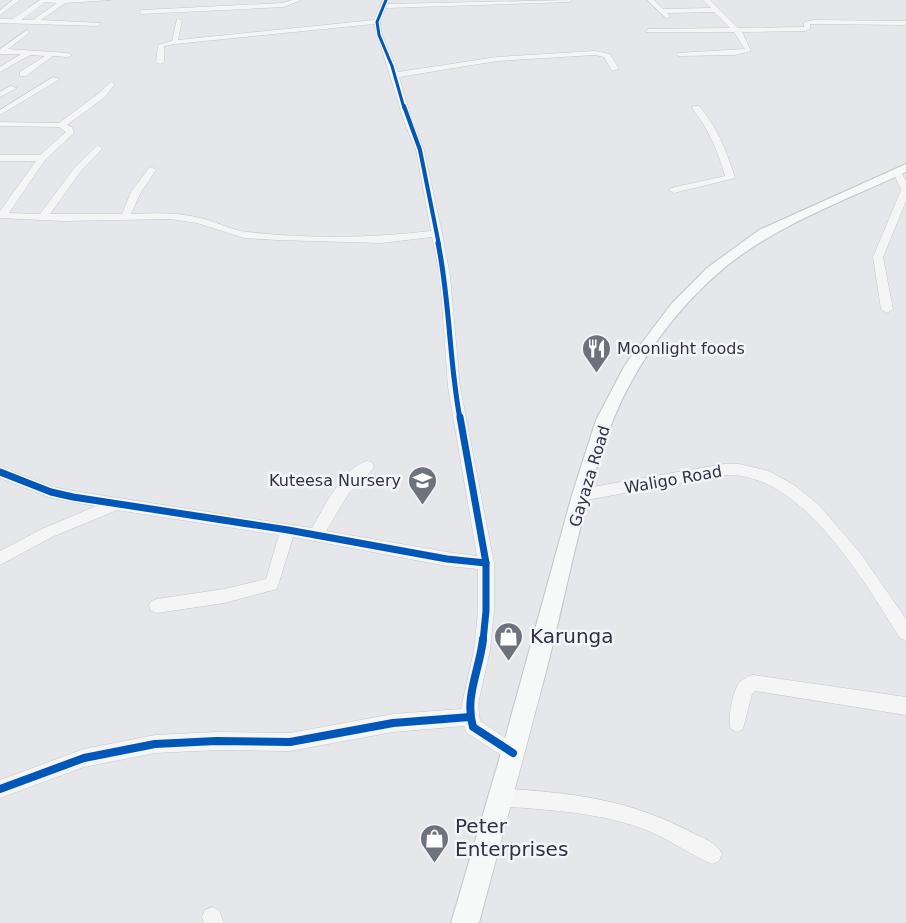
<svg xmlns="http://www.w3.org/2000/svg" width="906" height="923" viewBox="0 0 906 923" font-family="'DejaVu Sans',sans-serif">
  <rect width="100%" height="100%" fill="#e5e7ea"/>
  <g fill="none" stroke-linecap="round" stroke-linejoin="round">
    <defs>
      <g id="minor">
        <polygon points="13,0 20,0 0,15 0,10"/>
        <path d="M 40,0 L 111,0 L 65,3 L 41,20 L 101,23 L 99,26 L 0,23 L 0,19 L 13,19 ZM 45,2 L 57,3 L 33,20 L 21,20 Z"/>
        <polygon points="292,0 301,0 284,7 142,14 139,12 142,10 283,3"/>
        <path d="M 383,0 L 389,0 L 388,4 L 572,0 L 569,2 L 386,8 L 380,22 L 382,35 L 398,72 L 497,57 L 595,51 L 610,54 L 619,69 L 612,71 L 604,57 L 595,55 L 497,61 L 399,77 L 413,124 L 424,150 L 442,233 L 450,276 L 460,387 L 494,563 L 494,611 L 490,650 L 478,704 L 480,721 L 519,747 L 522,753 L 519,759 L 513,762 L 507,759 L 467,733 L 464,726 L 393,732 L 290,751 L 216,750 L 155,753 L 84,767 L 0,798 L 0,780 L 84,749 L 155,735 L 216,732 L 290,733 L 393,714 L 461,709 L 474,650 L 478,611 L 478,569 L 447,566 L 293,537 L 277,589 L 224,603 L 157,613 L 151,611 L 149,606 L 151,601 L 157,599 L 224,589 L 266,579 L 279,535 L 117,510 L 52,537 L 0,565 L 0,551 L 42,529 L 96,506 L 51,498 L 0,478 L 0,467 L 53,487 L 73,491 L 312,528 C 324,507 343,468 367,461 L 372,462 L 374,466 L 372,470 L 349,493 L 326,531 L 447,552 L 477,556 L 448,387 L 440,276 L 432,237 L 381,243 L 277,240 L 244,238 L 197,223 L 170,219 L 63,221 L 0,218 L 0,211 L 36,161 L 0,161 L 0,155 L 40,155 L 66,132 L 59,127 L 0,126 L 0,122 L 59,123 L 99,93 L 111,82 L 115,84 L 105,97 L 67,125 L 72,127 L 74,133 L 45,160 L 9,213 L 40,214 L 75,167 L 98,145 L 102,148 L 101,150 L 81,171 L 50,214 L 122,214 L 131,192 L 149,168 L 152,167 L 156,170 L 141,192 L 131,214 C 154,213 177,212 200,218 C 216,221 232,231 248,232 C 308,239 371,238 431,231 L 416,150 L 405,124 L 374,24 L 175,44 L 164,46 L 164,62 L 160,64 L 156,62 L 158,45 L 172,41 L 177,19 L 182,20 L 178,40 L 374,20 Z"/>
        <polygon points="647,0 654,0 663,9 711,8 703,0 710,0 738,28 804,27 804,22 814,20 906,21 906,25 814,24 810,24 810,29 805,31 742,32 751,51 735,55 679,56 677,55 677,53 745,49 734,32 646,32 648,29 730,28 714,12 667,13 671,17 666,18"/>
        <polygon points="27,30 29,33 8,49 68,53 72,55 68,57 53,56 26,76 20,76 20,72 45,56 30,55 0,72 0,67 21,54 0,54 0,49"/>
        <polygon points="53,77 60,79 0,115 0,110"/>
        <polygon points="10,86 17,88 0,97 0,92"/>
        <path d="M 693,106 L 699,106 C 717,126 727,152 735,178 L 674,193 L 669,190 L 671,188 L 725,176 C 718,151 708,128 692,108 Z"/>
        <polygon points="897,169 900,170 906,181 906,201 883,257 893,309 887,313 881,309 873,257 901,190 893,172"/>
        <path d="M 724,464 L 739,464 L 769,471 L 794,485 L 818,504 L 861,554 L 906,619 L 906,641 L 900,638 C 863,581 802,471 724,475 L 581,501 L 576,499 L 574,495 L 576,491 L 581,489 Z"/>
        <path d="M 753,675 L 906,697 L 906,715 L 755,691 L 752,694 L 743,729 L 737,732 L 731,729 C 727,721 733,688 740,682 C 743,679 749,676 753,675 Z"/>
        <path d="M 499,788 C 571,793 627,798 693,833 C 703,838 717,843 722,854 L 719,861 L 712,864 C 689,854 669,839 646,830 C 600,812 548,810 499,806 L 492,804 L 490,797 L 492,790 Z"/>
        <polygon points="212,907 219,910 224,923 204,923 202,917 205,910"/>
      </g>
      <path id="major" d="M 906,164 L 906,172 C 842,202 770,227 716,275 C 673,313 635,366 613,420 C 585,492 569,580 550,656 C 527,745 503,834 479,923 L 451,923 L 501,753 L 572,495 L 596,420 L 625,365 L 672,303 L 707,268 L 759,230 Z"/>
    </defs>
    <use href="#minor" stroke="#c3c5c8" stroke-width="1"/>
    <use href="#major" stroke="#c2c4c7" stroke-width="2"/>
    <use href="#minor" fill="#f5f5f6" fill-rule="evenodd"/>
    <use href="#major" fill="#f7f8f8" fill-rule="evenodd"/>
    <defs>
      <polyline id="cycleway-far4" points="386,0 377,22 379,35 392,66 404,108"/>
      <polyline id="cycleway-far3" points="404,106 420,150 439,245"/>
      <path id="cycleway-far2" d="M 438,243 C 450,301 449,361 460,419"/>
      <g id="cycleway-far1">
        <polyline points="460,417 486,563 486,611 483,641"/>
        <polyline points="0,472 51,492 73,497 288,530 447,559 486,563"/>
      </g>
      <g id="cycleway">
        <path d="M 483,639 C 480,669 464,697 473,727 L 513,753"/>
        <polyline points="0,789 84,758 155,744 216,741 290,742 393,723 470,717"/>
      </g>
    </defs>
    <use href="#cycleway-far4" stroke="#f4f5f8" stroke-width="5"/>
    <use href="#cycleway-far3" stroke="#f4f5f8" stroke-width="6"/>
    <use href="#cycleway-far2" stroke="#f4f5f8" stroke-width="8"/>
    <use href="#cycleway-far1" stroke="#f4f5f8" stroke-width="10"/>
    <use href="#cycleway" stroke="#f4f5f8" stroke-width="12"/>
    <use href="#cycleway-far4" stroke="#0057b8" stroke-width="3"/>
    <use href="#cycleway-far3" stroke="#0057b8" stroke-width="4"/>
    <use href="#cycleway-far2" stroke="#0057b8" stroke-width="5"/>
    <use href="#cycleway-far1" stroke="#0057b8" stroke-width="7"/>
    <use href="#cycleway" stroke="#0057b8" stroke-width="8"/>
  </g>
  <defs>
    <symbol id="restaurant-pin" viewBox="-11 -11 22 30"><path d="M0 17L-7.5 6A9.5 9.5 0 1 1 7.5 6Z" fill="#6d727d" stroke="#f4f5f8"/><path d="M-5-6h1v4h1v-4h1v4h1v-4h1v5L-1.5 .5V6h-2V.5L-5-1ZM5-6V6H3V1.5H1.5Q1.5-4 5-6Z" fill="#fff"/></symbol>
    <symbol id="school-pin" viewBox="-11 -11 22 30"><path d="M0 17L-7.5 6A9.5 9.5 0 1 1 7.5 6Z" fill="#6d727d" stroke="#f4f5f8"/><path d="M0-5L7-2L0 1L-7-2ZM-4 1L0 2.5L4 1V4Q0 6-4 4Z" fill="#fff"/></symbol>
    <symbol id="shop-pin" viewBox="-11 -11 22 30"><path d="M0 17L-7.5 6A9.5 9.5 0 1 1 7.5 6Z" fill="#6d727d" stroke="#f4f5f8"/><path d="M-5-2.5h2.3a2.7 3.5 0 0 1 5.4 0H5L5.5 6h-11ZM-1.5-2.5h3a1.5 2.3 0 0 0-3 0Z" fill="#fff"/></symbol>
  </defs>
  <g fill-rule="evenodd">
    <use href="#restaurant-pin" x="580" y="332" width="33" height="45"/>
    <use href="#school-pin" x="406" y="464" width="33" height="45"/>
    <use href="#shop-pin" x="492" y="620" width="33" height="45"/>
    <use href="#shop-pin" x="418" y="822" width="33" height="45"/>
  </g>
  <g text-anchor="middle" stroke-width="5" stroke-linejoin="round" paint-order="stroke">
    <g font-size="16" fill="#2d3342" stroke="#f4f5f8" text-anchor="start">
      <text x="617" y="354">Moonlight foods</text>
      <text x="401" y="486" text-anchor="end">Kuteesa Nursery</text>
    </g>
    <g font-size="16" fill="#2d3342" stroke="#f4f5f8">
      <text transform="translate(589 476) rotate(-73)" y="6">Gayaza Road</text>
      <text transform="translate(673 479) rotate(-10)" y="6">Waligo Road</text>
    </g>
    <g font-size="20" fill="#2d3342" stroke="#f4f5f8" text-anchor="start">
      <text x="530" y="643">Karunga</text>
      <text x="455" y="833">Peter<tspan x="455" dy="23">Enterprises</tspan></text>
    </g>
  </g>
</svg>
